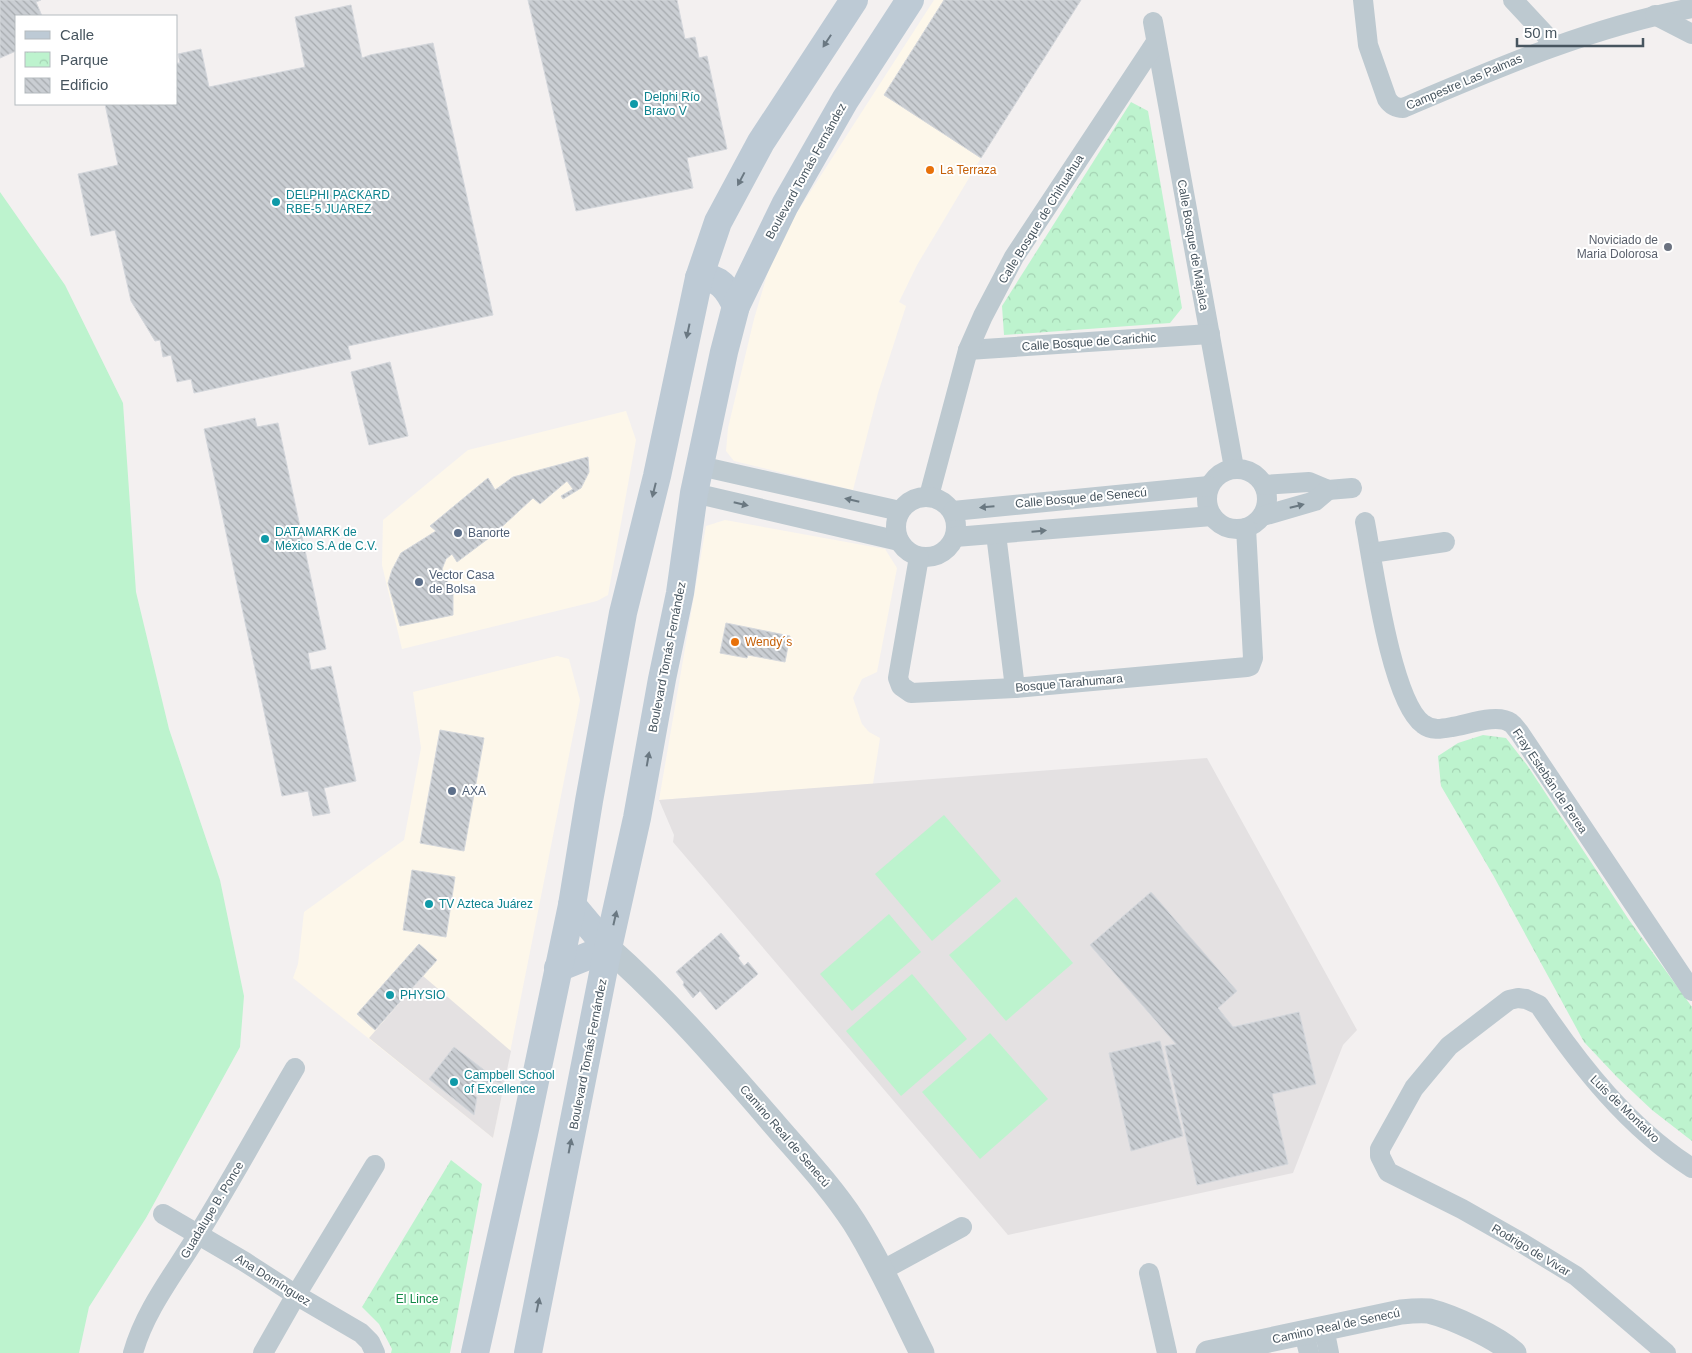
<svg xmlns="http://www.w3.org/2000/svg" width="1692" height="1353" viewBox="0 0 1692 1353" font-family="Arial,sans-serif">
  <defs>
    <pattern id="park-crowns" width="20" height="18" patternUnits="userSpaceOnUse" patternTransform="scale(1.25)"><rect width="20" height="18" fill="#bdf3ce"/><path d="M2 6a3 3 0 1 1 6 0M12 15a3 3 0 1 1 6 0" fill="none" stroke="#a4d2b3"/></pattern>
    <pattern id="building-back-hatch" width="6" height="6" patternUnits="userSpaceOnUse" patternTransform="scale(1.25)"><rect width="6" height="6" fill="#caced3"/><path d="M-1 5l2 2M0 0l6 6M5-1l2 2" fill="none" stroke="#a6aaae"/></pattern>
  </defs>
  <rect width="100%" height="100%" fill="#f3f0f0"/>
  <g fill="#fdf7ea">
    <polygon points="934,0 1081,0 981,158 917,265 899,302 906,306 878,393 853,490 734,461 726,451 728,428 754,319 776,245"/>
    <polygon points="626,411 636,440 608,595 597,601 402,649 382,565 383,520 468,450"/>
    <polygon points="725,520 885,549 897,568 877,672 862,679 853,698 862,724 869,732 880,738 873,784 659,800 706,526"/>
    <polygon points="557,656 569,659 580,700 493,1138 293,978 298,964 304,912 404,840 421,748 413,692"/>
  </g>
  <g fill="#e4e1e2">
    <polygon points="1207,758 1357,1030 1343,1045 1293,1173 1008,1235 673,842 674,835 659,800"/>
    <polygon points="423,976 511,1051 493,1138 369,1038"/>
  </g>
  <g fill="url(#park-crowns)">
    <polygon points="1131,102 1148,111 1182,308 1170,323 1004,335 1002,306"/>
    <polygon points="1483,735 1506,738 1527,765 1629,920 1692,1007 1692,1141 1652,1110 1617,1077 1584,1042 1493,875 1441,786 1438,756 1458,743"/>
    <polygon points="451,1160 482,1184 450,1353 391,1353 392,1349 379,1324 362,1307"/>
  </g>
  <g fill="#bdf3ce">
    <polygon points="0,192 65,285 123,403 136,592 169,729 220,880 244,996 240,1047 146,1218 89,1307 79,1353 0,1353"/>
    <polygon points="944,815 1001,881 932,941 875,874"/>
    <polygon points="1016,897 1073,963 1006,1021 949,955"/>
    <polygon points="889,914 921,952 852,1011 820,974"/>
    <polygon points="912,974 967,1039 901,1096 846,1031"/>
    <polygon points="990,1033 1048,1099 980,1159 922,1092"/>
  </g>
  <g fill="url(#building-back-hatch)" stroke="#d4d7dc">
    <polygon points="0,0 41,0 36,2 42,16 16,16 16,51 0,58"/>
    <polygon points="528,0 677,0 685,39 695,37 699,58 707,56 727,149 687,158 693,188 576,211"/>
    <polygon points="944,0 1081,0 981,158 884,95"/>
    <polygon points="351,5 362,58 370,55 433,43 493,315 348,346 351,359 194,393 191,379 177,382 171,355 163,357 160,340 155,341 131,301 115,230 91,236 78,174 118,165 105,104 176,104 176,63 180,63 178,54 201,49 209,87 305,67 295,17"/>
    <polygon points="390,362 408,436 369,445 351,372"/>
    <polygon points="255,418 257,427 278,423 326,649 308,653 311,670 331,666 356,781 324,788 330,813 313,816 308,791 282,796 204,429"/>
    <polygon points="588,457 589,472 581,488 563,499 561,496 573,489 567,481 540,504 533,498 493,535 457,562 452,554 446,559 442,569 453,594 453,615 400,626 388,583 392,570 401,553 436,531 430,526 488,478 495,490 513,477"/>
    <polygon points="726,623 790,636 785,662 748,655 747,658 720,653"/>
    <polygon points="440,730 484,738 464,851 420,843"/>
    <polygon points="412,870 455,877 446,937 403,930"/>
    <polygon points="1151,892 1237,991 1218,1008 1233,1027 1299,1012 1316,1084 1272,1094 1288,1164 1197,1185 1165,1046 1176,1044 1090,945"/>
    <polygon points="721,933 740,956 738,958 744,966 748,962 758,974 716,1010 700,991 693,998 683,985 684,982 676,972"/>
    <polygon points="419,944 437,960 375,1030 357,1014"/>
    <polygon points="1160,1041 1183,1136 1131,1151 1109,1053"/>
    <polygon points="454,1047 492,1076 501,1080 501,1083 492,1080 486,1084 479,1079 469,1091 477,1097 474,1115 429,1079"/>
  </g>
  <g fill="none" stroke-linecap="round" stroke-linejoin="round">
    <g stroke="#bdc9d0" stroke-width="20">
      <path d="M 1363,0 L 1368,45 L 1387,99 C 1391,105 1395,108 1403,108 C 1497,68 1591,27 1692,8"/>
      <polyline points="1513,0 1555,45"/>
      <polyline points="1655,15 1692,34"/>
      <polyline points="1153,22 1234,468"/>
      <polyline points="968,350 1210,334"/>
      <polyline points="700,466 900,511"/>
      <circle cx="1237" cy="499" r="30"/>
      <polyline points="1264,485 1309,482 1328,490 1352,488"/>
      <polyline points="694,493 899,541"/>
      <polyline points="929,496 968,350 983,316 1014,257 1156,42"/>
      <circle cx="926" cy="527" r="30"/>
      <polyline points="953,511 1209,486"/>
      <polyline points="1263,516 1315,501 1328,490"/>
      <path d="M 1365,522 C 1373,564 1391,701 1423,724 C 1432,731 1441,729 1452,727 C 1467,725 1497,713 1511,723 C 1514,725 1516,729 1519,732 L 1692,991"/>
      <polyline points="996,534 1015,688"/>
      <polyline points="955,537 1212,516"/>
      <polyline points="1371,553 1445,542"/>
      <polyline points="919,557 898,678 901,686 911,693 1015,688 1247,667 1250,666 1253,658 1246,528"/>
      <polyline points="163,1214 245,1262 296,1295 361,1333 370,1342 375,1353"/>
      <polyline points="881,1271 962,1227"/>
      <polyline points="1149,1273 1167,1353"/>
      <polyline points="1324,1328 1329,1353"/>
      <polyline points="1304,1333 1309,1353"/>
      <path d="M 133,1353 C 145,1310 174,1274 197,1236 C 231,1181 262,1124 295,1068"/>
      <polyline points="263,1353 296,1295 375,1165"/>
      <path d="M 1666,1353 L 1576,1276 L 1522,1243 L 1462,1209 L 1388,1172 L 1380,1156 L 1380,1149 L 1414,1088 L 1449,1046 L 1509,1000 L 1518,998 L 1526,999 L 1539,1005 C 1580,1066 1629,1128 1692,1168"/>
    </g>
    <g stroke="#bdc9d0" stroke-width="25">
      <path d="M 608,948 C 667,1000 719,1060 770,1119 C 798,1152 830,1185 854,1222 C 880,1263 900,1309 922,1353"/>
      <path d="M 1208,1353 L 1401,1312 C 1410,1311 1420,1310 1429,1311 C 1453,1317 1496,1337 1514,1353"/>
    </g>
    <g stroke="#bdcad5" stroke-width="28">
      <path d="M 699,278 C 719,276 728,289 736,306"/>
      <polyline points="558,968 608,948 572,905"/>
      <polyline points="475,1353 525,1129 572,905 589,801 623,613 657,476 699,278 718,222 761,142 854,0"/>
      <polyline points="528,1353 608,948 637,818 662,679 680,593 694,493 724,352 736,306 785,205 845,100 910,0"/>
    </g>
  </g>
  <defs><path id="oneway-solid" d="M-6-.8H1V-3.2L6.5 0L1 3.2V.8H-6Z" transform="scale(1.25)"/></defs>
  <g fill="#6a7882">
    <use href="#oneway-solid" transform="translate(827 41) rotate(123)"/>
    <use href="#oneway-solid" transform="translate(741 179) rotate(118)"/>
    <use href="#oneway-solid" transform="translate(688 331) rotate(102)"/>
    <use href="#oneway-solid" transform="translate(654 490) rotate(104)"/>
    <use href="#oneway-solid" transform="translate(648 759) rotate(-80)"/>
    <use href="#oneway-solid" transform="translate(615 918) rotate(-77)"/>
    <use href="#oneway-solid" transform="translate(570 1146) rotate(-79)"/>
    <use href="#oneway-solid" transform="translate(538 1305) rotate(-78)"/>
  </g>
  <g fill="#6a7881">
    <use href="#oneway-solid" transform="translate(852 500) rotate(-167)"/>
    <use href="#oneway-solid" transform="translate(741 504) rotate(13)"/>
    <use href="#oneway-solid" transform="translate(1297 506) rotate(-14)"/>
    <use href="#oneway-solid" transform="translate(987 507) rotate(175)"/>
    <use href="#oneway-solid" transform="translate(1039 531) rotate(-5)"/>
  </g>
  <g fill="#0f9aa8" stroke="#fff" stroke-width="2">
    <circle cx="634" cy="104" r="5"/>
    <circle cx="276" cy="202" r="5"/>
    <circle cx="265" cy="539" r="5"/>
    <circle cx="429" cy="904" r="5"/>
    <circle cx="390" cy="995" r="5"/>
    <circle cx="454" cy="1082" r="5"/>
  </g>
  <g fill="#e8710a" stroke="#fff" stroke-width="2">
    <circle cx="930" cy="170" r="5"/>
    <circle cx="735" cy="642" r="5"/>
  </g>
  <circle fill="#6b7280" stroke="#fff" stroke-width="2" cx="1668" cy="247" r="5"/>
  <g fill="#5c6f8a" stroke="#fff" stroke-width="2">
    <circle cx="458" cy="533" r="5"/>
    <circle cx="419" cy="582" r="5"/>
    <circle cx="452" cy="791" r="5"/>
  </g>
  <g text-anchor="middle" stroke-width="4" stroke-linejoin="round" paint-order="stroke">
    <g font-size="12" fill="#47555f" stroke="#fff">
      <text transform="translate(1464 82) rotate(-23)" y="4">Campestre Las Palmas</text>
      <text transform="translate(806 171) rotate(-61)" y="4">Boulevard Tomás Fernández</text>
      <text transform="translate(1041 219) rotate(-58)" y="4">Calle Bosque de Chihuahua</text>
      <text transform="translate(1193 245) rotate(80)" y="4">Calle Bosque de Majalca</text>
      <text transform="translate(1089 342) rotate(-4)" y="4">Calle Bosque de Carichic</text>
      <text transform="translate(1081 498) rotate(-5)" y="4">Calle Bosque de Senecú</text>
      <text transform="translate(667 657) rotate(-79)" y="4">Boulevard Tomás Fernández</text>
      <text transform="translate(1069 683) rotate(-5)" y="4">Bosque Tarahumara</text>
      <text transform="translate(1550 781) rotate(56)" y="4">Fray Estebán de Perea</text>
      <text transform="translate(588 1054) rotate(-79)" y="4">Boulevard Tomás Fernández</text>
      <text transform="translate(1625 1109) rotate(44)" y="4">Luis de Montalvo</text>
      <text transform="translate(785 1136) rotate(49)" y="4">Camino Real de Senecú</text>
      <text transform="translate(212 1210) rotate(-59)" y="4">Guadalupe B. Ponce</text>
      <text transform="translate(1531 1250) rotate(31)" y="4">Rodrigo de Vivar</text>
      <text transform="translate(273 1280) rotate(32)" y="4">Ana Domínguez</text>
      <text transform="translate(1336 1326) rotate(-12)" y="4">Camino Real de Senecú</text>
    </g>
    <g font-size="12" fill="#0d838f" stroke="#fff" text-anchor="start">
      <text x="644" y="101">Delphi Río<tspan x="644" dy="14">Bravo V</tspan></text>
      <text x="286" y="199">DELPHI PACKARD<tspan x="286" dy="14">RBE-5 JUAREZ</tspan></text>
      <text x="275" y="536">DATAMARK de<tspan x="275" dy="14">México S.A de C.V.</tspan></text>
      <text x="439" y="908">TV Azteca Juárez</text>
      <text x="400" y="999">PHYSIO</text>
      <text x="464" y="1079">Campbell School<tspan x="464" dy="14">of Excellence</tspan></text>
    </g>
    <g font-size="12" fill="#c56008" stroke="#fff" text-anchor="start">
      <text x="940" y="174">La Terraza</text>
      <text x="745" y="646">Wendy´s</text>
    </g>
    <g font-size="12" fill="#5b616d" stroke="#fff" text-anchor="end">
      <text x="1658" y="244">Noviciado de<tspan x="1658" dy="14">Maria Dolorosa</tspan></text>
    </g>
    <g font-size="12" fill="#4e5e75" stroke="#fff" text-anchor="start">
      <text x="468" y="537">Banorte</text>
      <text x="429" y="579">Vector Casa<tspan x="429" dy="14">de Bolsa</tspan></text>
      <text x="462" y="795">AXA</text>
    </g>
    <g font-size="12" fill="#118745" stroke="#fff">
      <text x="417" y="1303">El Lince</text>
    </g>
  </g>
  <rect x="15" y="15" width="162" height="90" fill="#ffffff" stroke="#b5bbbf"/>
  <rect x="25" y="31" width="25" height="8" fill="#bdcad5" stroke="#b5bbbf"/>
  <text x="60" y="40" font-size="15" fill="#47555f">Calle</text>
  <rect x="25" y="52" width="25" height="15" fill="url(#park-crowns)" stroke="#b5bbbf"/>
  <text x="60" y="65" font-size="15" fill="#47555f">Parque</text>
  <rect x="25" y="78" width="25" height="15" fill="url(#building-back-hatch)" stroke="#b5bbbf"/>
  <text x="60" y="90" font-size="15" fill="#47555f">Edificio</text>
  <path d="M1517 38v8h126v-8" fill="none" stroke="#47555f" stroke-width="2.5"/>
  <text x="1524" y="38" font-size="15" fill="#47555f" stroke="#ffffff" stroke-width="4" paint-order="stroke">50 m</text>
</svg>
